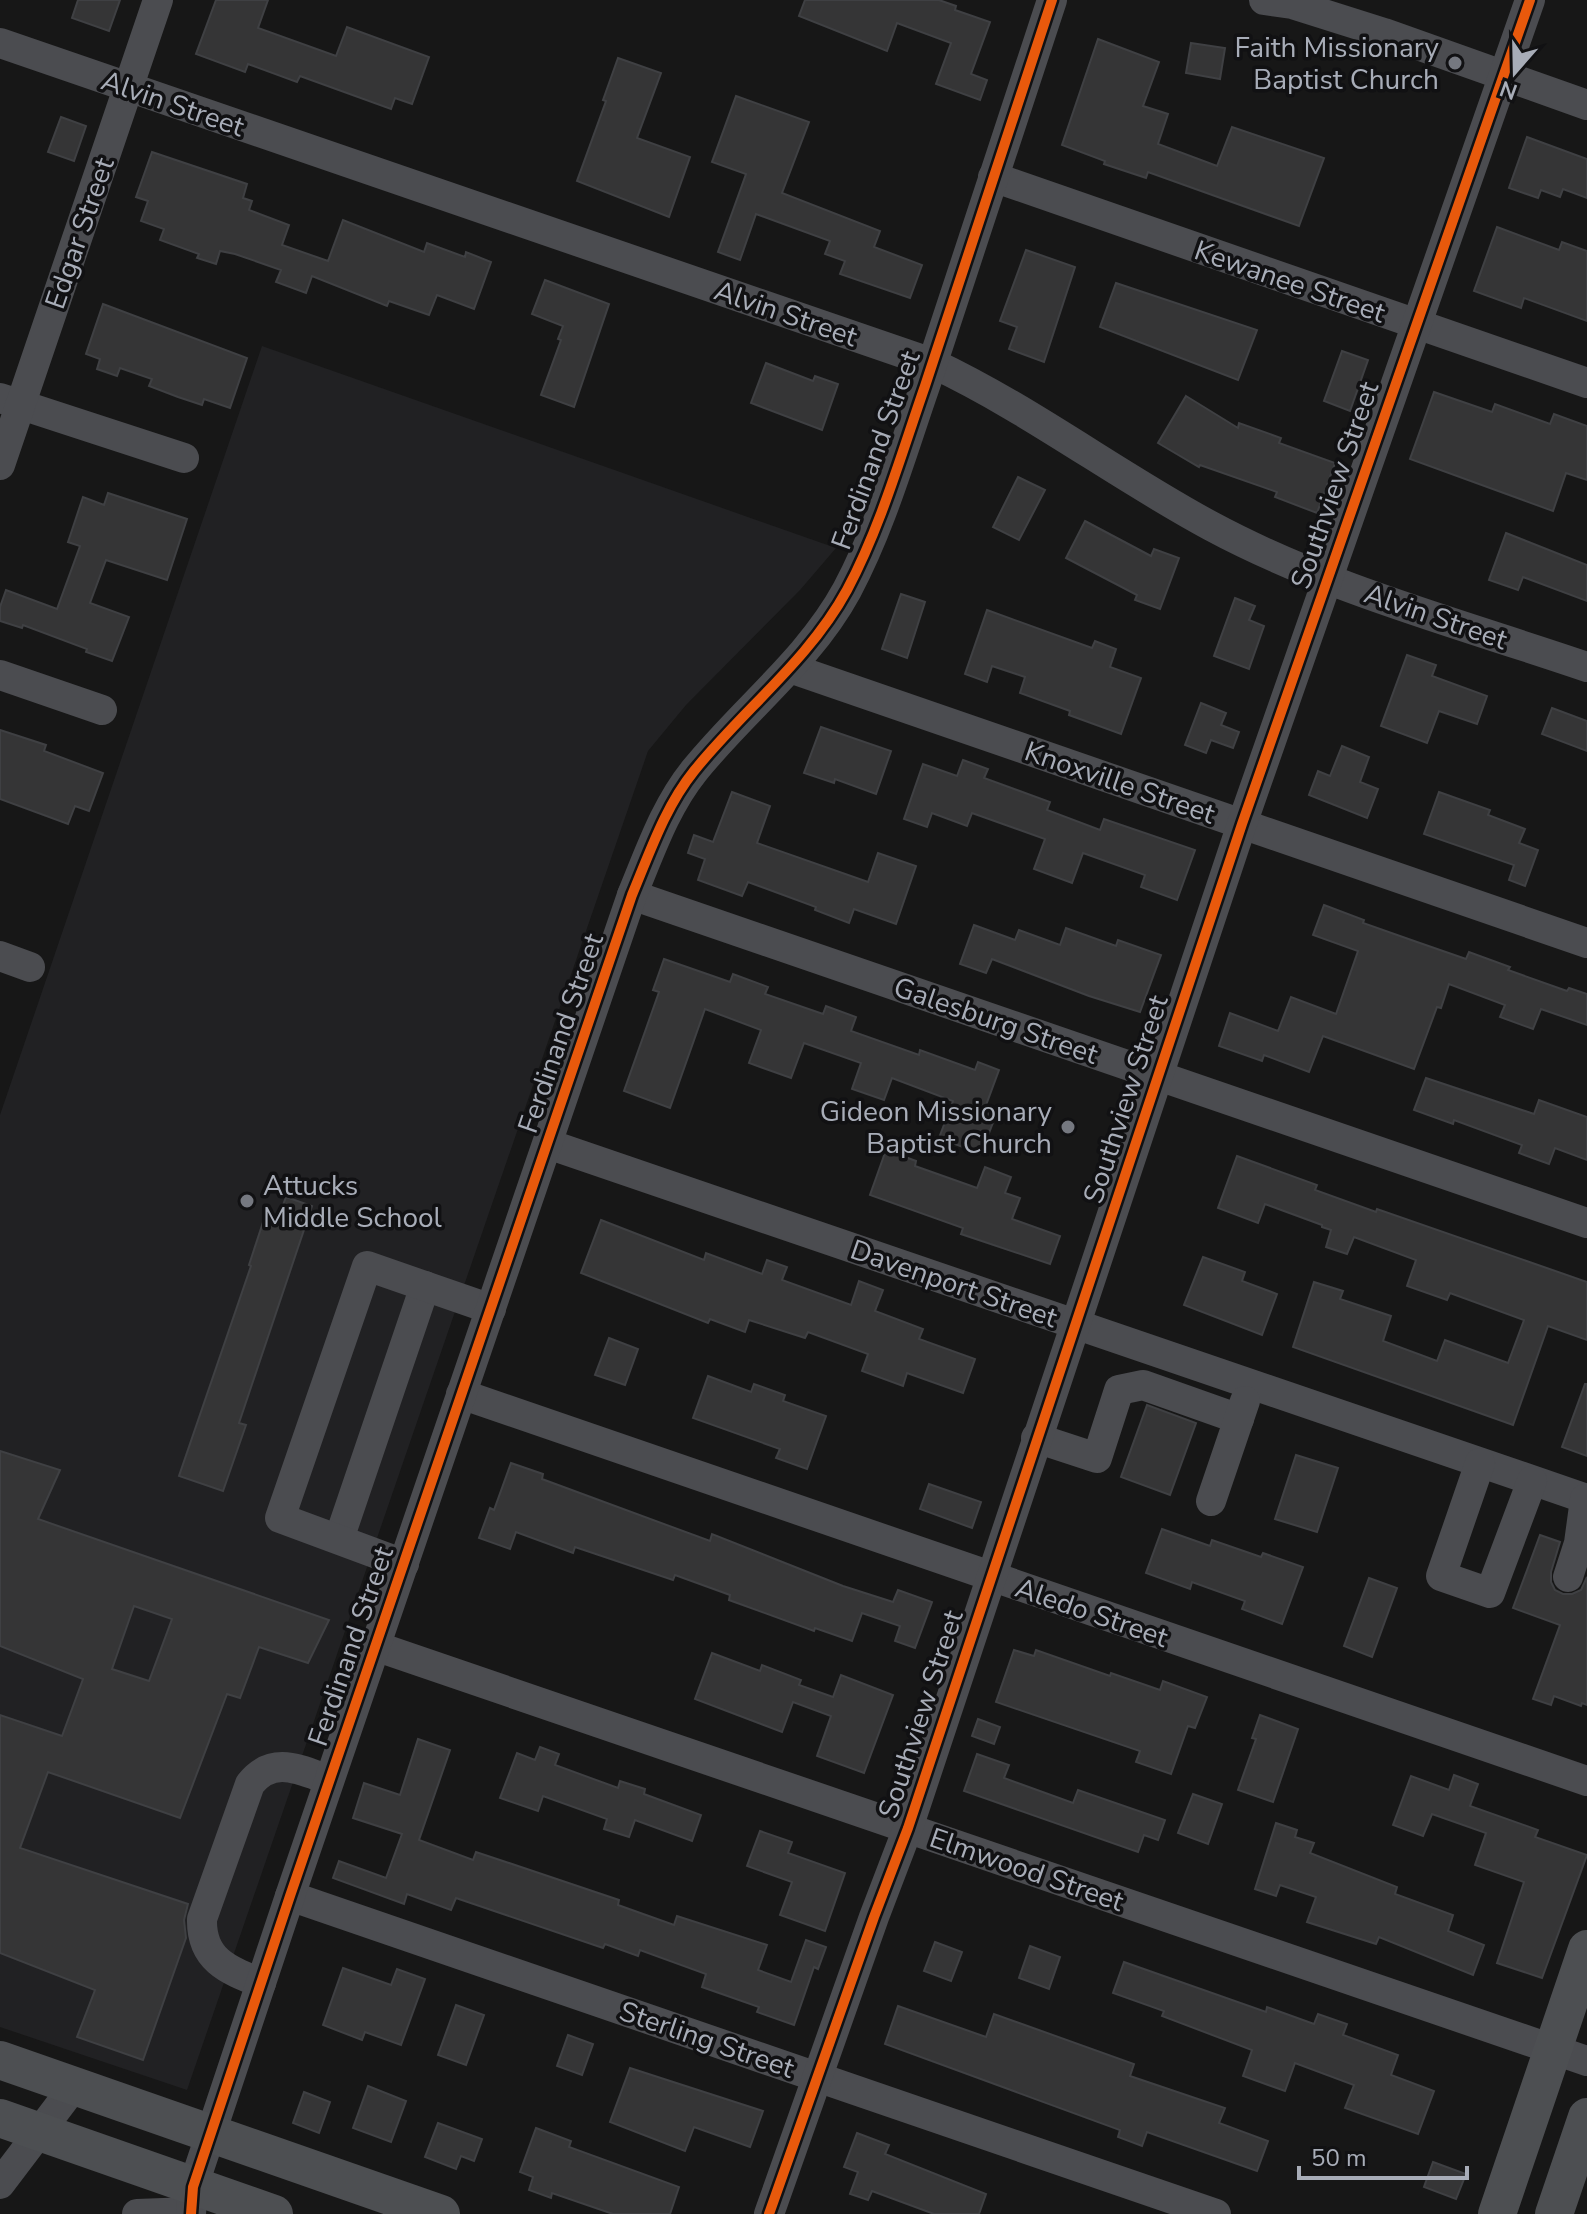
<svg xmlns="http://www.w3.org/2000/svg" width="1587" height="2214" viewBox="0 0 1587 2214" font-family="'Nunito Sans',sans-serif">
  <rect width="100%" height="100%" fill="#171717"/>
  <polygon fill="#212123" points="262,346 836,548 800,590 686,705 648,751 187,2090 0,2027 0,1115"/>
  <g fill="#353536" stroke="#3f4043" stroke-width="2" fill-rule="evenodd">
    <polygon points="78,0 120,0 109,31 72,18"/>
    <polygon points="216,0 268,0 258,28 336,56 347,27 429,57 412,104 395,98 391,109 300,76 297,82 248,64 245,72 196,54"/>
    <polygon points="805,0 939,0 956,6 955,10 990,22 971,74 987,80 980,100 936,84 951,43 897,23 887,51 799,16"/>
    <polygon points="1098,39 1159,62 1143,106 1168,114 1158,144 1217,166 1232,127 1324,158 1299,226 1148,172 1146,178 1104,164 1105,161 1062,145"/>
    <polygon points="1191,43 1225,48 1220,79 1186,73"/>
    <polygon points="618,58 661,73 637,138 690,157 669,217 577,181 606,101 603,100"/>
    <polygon points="736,96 809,122 782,193 880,231 874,247 922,265 910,298 840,274 845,261 825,254 830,241 756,214 740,260 718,252 746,174 712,162"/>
    <polygon points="61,117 86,126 74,161 48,152"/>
    <polygon points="1527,137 1587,159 1587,198 1563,189 1560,197 1541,190 1538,198 1509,188"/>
    <polygon points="152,152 247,184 243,198 252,201 249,210 289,225 282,245 328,261 343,220 424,252 427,243 465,257 466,252 491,262 474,309 437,295 429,315 389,301 387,306 312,276 306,293 276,282 281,270 235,254 220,251 216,264 197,258 199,254 160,240 164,229 141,221 148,201 136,197"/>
    <polygon points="1497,227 1559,250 1562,242 1587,251 1587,321 1524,298 1521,308 1474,291"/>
    <polygon points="1026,250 1075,267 1044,362 1009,349 1017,327 1000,321"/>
    <polygon points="545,280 609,304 574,407 541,395 561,340 558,339 563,326 532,314"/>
    <polygon points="1116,283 1257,330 1238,380 1100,327"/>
    <polygon points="103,304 247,358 230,408 204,399 202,405 178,397 149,386 152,379 120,368 117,376 97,369 100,359 86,354"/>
    <polygon points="1342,351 1368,360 1350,411 1324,401"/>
    <polygon points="766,363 813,381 815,376 838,384 822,430 751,403"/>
    <polygon points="1434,392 1492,412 1495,404 1550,424 1554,414 1587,426 1587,480 1566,473 1553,511 1410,459"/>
    <polygon points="1186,396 1238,428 1239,423 1281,438 1279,443 1335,463 1317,513 1275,497 1277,492 1200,465 1199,467 1158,443"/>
    <polygon points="1018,477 1045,490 1019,540 993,527"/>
    <polygon points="108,493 187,519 167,580 106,560 90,603 129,617 112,661 86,652 87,649 23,625 22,628 0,621 0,607 6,590 57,609 80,546 68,542 83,497 104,505"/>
    <polygon points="1085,521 1151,556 1154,549 1179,558 1160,609 1135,600 1137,595 1066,558"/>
    <polygon points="1506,533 1587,565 1587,601 1523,577 1518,590 1489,580"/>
    <polygon points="901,594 925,602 907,658 882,649"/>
    <polygon points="1235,598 1255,606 1249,620 1264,626 1249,669 1214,656"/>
    <polygon points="987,610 1092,648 1095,641 1116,649 1110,667 1141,678 1121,734 1069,715 1070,711 1020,693 1025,677 992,666 987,682 965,674"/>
    <polygon points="1407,655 1436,665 1432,676 1487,696 1477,724 1439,711 1427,743 1381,726"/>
    <polygon points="1201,703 1226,713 1221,725 1239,732 1233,748 1211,740 1206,753 1185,745"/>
    <polygon points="1552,708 1587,721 1587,751 1542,734"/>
    <polygon points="821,727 891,751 876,794 835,779 834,783 804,773"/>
    <polygon points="0,730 46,745 44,751 103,773 89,811 75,806 68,824 0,799"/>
    <polygon points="1342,746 1369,757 1360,782 1378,789 1367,818 1309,795 1318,771 1330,776"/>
    <polygon points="963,760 988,769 984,778 1050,802 1047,810 1100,830 1104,819 1195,850 1177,900 1141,887 1145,875 1083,853 1072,883 1034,869 1045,839 972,813 967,826 932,813 927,827 904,819 923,764 957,776"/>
    <polygon points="732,792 770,806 757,843 868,882 878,853 916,866 896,924 854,909 849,923 815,910 816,907 748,882 742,896 698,880 705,859 688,853 694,835 713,842"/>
    <polygon points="1439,792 1490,810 1488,815 1525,829 1519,843 1538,850 1525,886 1509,880 1514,865 1424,834"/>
    <polygon points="1324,905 1364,920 1363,923 1417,942 1466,959 1469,952 1510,967 1508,970 1567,991 1569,988 1587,994 1587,1025 1541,1009 1533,1029 1500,1017 1505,1005 1449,984 1441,1008 1437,1007 1414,1069 1323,1036 1309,1072 1264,1055 1262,1061 1219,1046 1230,1013 1278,1031 1291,997 1336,1014 1358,951 1313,935"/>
    <polygon points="974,925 1015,940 1019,930 1060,945 1066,928 1116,946 1118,940 1161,955 1140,1012 1089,996 992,959 986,973 960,964"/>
    <polygon points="664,959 730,982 733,974 768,987 765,994 823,1014 826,1006 856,1017 851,1031 919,1055 920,1050 975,1070 978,1062 999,1070 985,1108 997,1112 981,1154 939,1138 953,1101 892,1078 884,1100 852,1089 861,1063 804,1043 791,1078 749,1063 761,1030 705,1009 670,1108 624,1091 659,992 653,990"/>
    <polygon points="1426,1078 1534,1114 1539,1100 1587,1117 1587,1160 1555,1148 1549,1164 1519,1153 1522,1145 1454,1120 1453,1124 1414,1110"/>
    <polygon points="886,1150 916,1161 915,1166 977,1188 985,1167 1011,1177 1005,1193 1020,1198 1012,1219 1060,1236 1050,1264 961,1234 963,1228 870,1195"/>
    <polygon points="1237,1156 1317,1185 1315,1190 1376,1212 1377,1209 1587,1282 1587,1340 1548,1326 1513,1425 1293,1347 1314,1282 1343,1291 1340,1299 1391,1316 1383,1341 1437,1361 1445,1340 1508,1363 1524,1320 1450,1293 1447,1300 1407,1286 1416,1260 1354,1237 1347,1254 1326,1247 1331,1230 1322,1227 1322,1225 1265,1204 1258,1223 1218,1208"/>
    <polygon points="286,1197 312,1206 239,1423 246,1425 223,1491 179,1476 251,1266 249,1265 265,1216 277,1221"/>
    <polygon points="601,1220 704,1260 706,1253 762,1274 767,1260 787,1267 782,1280 851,1305 859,1281 883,1290 875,1311 923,1329 919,1339 975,1359 963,1393 907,1373 903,1386 862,1371 868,1354 808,1332 805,1338 749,1320 745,1332 710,1319 708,1323 581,1273"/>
    <polygon points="1203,1257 1245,1272 1242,1281 1277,1294 1262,1335 1184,1305"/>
    <polygon points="609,1338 638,1349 625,1385 595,1375"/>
    <polygon points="708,1376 751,1392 754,1384 785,1395 783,1401 826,1416 807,1469 776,1458 780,1449 693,1418"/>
    <polygon points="1585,1384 1587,1384 1587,1456 1562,1447"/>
    <polygon points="1147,1405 1196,1423 1170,1495 1121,1477"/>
    <path d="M 0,1451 L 60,1470 L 38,1519 L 329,1620 L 308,1663 L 259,1647 L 240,1698 L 227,1694 L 180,1818 L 48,1772 L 20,1848 L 188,1904 L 184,1920 L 186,1938 L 143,2060 L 77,2037 L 95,1990 L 0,1953 L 0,1715 L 62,1736 L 83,1679 L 0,1646 ZM 134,1606 L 172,1619 L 149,1681 L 112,1669 Z"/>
    <polygon points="1296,1455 1338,1468 1317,1532 1275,1519"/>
    <polygon points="511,1463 543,1474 542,1479 710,1541 712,1534 843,1586 893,1602 898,1590 932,1602 915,1648 895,1641 900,1626 862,1613 852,1641 815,1628 814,1631 729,1600 730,1595 675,1575 673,1580 575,1547 573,1553 516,1532 510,1549 479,1538 490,1508 494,1510"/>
    <polygon points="929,1484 981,1502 972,1528 920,1509"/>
    <polygon points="1162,1529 1210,1546 1212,1540 1261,1557 1263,1553 1303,1567 1282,1624 1242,1609 1245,1601 1192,1582 1190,1589 1146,1573"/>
    <polygon points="1540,1535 1560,1542 1551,1572 1551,1582 1555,1590 1563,1594 1572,1594 1581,1590 1587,1577 1587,1705 1582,1703 1581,1706 1554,1696 1551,1705 1533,1699 1560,1625 1513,1608"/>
    <polygon points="1369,1578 1397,1588 1372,1657 1344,1646"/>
    <polygon points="1014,1650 1034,1656 1036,1650 1110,1676 1111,1673 1160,1690 1163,1681 1207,1697 1195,1728 1188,1726 1171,1774 1136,1762 1140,1751 996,1702"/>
    <polygon points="712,1653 760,1671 762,1665 801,1680 799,1685 833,1697 841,1675 893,1695 864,1773 817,1756 831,1716 793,1702 782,1732 695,1699"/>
    <polygon points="1260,1715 1298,1729 1273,1802 1238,1790 1256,1739 1252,1738"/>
    <polygon points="978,1719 1000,1727 994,1744 972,1736"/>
    <polygon points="418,1739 450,1750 419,1840 473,1860 476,1852 521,1867 619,1900 618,1905 674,1925 677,1916 767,1945 758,1970 791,1982 806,1940 826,1947 818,1969 814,1967 794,2025 757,2012 759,2007 702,1987 706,1974 640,1950 638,1956 605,1944 603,1948 456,1898 451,1910 407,1894 404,1904 333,1878 339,1861 386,1878 402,1834 353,1818 364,1783 400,1795"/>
    <polygon points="540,1747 559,1754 555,1765 618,1788 620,1781 645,1789 644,1794 701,1815 692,1841 635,1820 629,1837 604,1829 607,1819 543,1796 538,1811 500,1798 517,1753 535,1760"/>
    <polygon points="977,1754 1009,1765 1004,1778 1073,1803 1078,1790 1165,1820 1158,1840 1144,1835 1138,1852 964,1791"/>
    <polygon points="1454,1775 1478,1784 1470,1806 1538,1830 1535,1837 1587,1855 1542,1978 1497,1963 1524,1882 1475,1865 1486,1833 1432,1814 1423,1836 1393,1825 1411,1776 1449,1790"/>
    <polygon points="1193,1794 1222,1804 1208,1844 1178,1833"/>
    <polygon points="1276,1823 1297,1830 1295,1837 1314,1843 1310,1853 1397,1887 1395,1894 1453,1915 1448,1931 1484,1945 1473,1975 1379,1937 1376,1944 1307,1922 1316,1897 1280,1885 1276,1896 1255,1889"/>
    <polygon points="760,1831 792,1842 788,1853 845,1873 825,1931 780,1915 792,1882 747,1866"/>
    <polygon points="935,1942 962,1952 951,1981 924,1971"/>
    <polygon points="1030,1946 1060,1957 1049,1989 1019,1978"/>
    <polygon points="1124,1962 1266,2012 1267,2007 1314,2024 1318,2014 1347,2024 1343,2035 1398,2055 1391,2075 1434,2091 1418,2134 1345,2108 1354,2085 1295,2063 1285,2091 1243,2076 1252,2050 1162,2016 1164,2011 1113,1993"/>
    <polygon points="343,1968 391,1985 397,1969 425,1979 401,2045 365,2032 362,2040 323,2025"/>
    <polygon points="456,2005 484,2015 466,2065 438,2055"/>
    <polygon points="898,2006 986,2037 994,2014 1134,2064 1130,2076 1225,2108 1219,2123 1268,2141 1257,2171 1147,2132 1142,2146 1118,2137 1120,2130 885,2044"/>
    <polygon points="568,2035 593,2044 582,2075 557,2066"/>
    <polygon points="630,2068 763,2111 750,2147 694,2127 685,2151 610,2122"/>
    <polygon points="368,2086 406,2101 391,2142 353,2128"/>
    <polygon points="304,2092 330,2102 319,2133 293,2123"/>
    <polygon points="438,2123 482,2139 474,2161 461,2156 456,2169 425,2157"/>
    <polygon points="536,2128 571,2141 569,2147 679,2187 670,2214 613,2214 552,2193 551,2198 529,2190 533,2177 520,2172"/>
    <polygon points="857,2133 889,2145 885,2154 986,2194 979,2214 934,2214 872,2191 868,2200 850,2194 858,2172 844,2167"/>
    <polygon points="1433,2162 1466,2174 1456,2199 1424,2187"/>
  </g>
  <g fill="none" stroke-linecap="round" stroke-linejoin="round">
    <g stroke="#4b4c50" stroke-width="30">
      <polyline points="1264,0 1292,4 1384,33 1587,105"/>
      <path d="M 0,43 L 932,363 C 1030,409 1116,475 1211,526 C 1328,589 1461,624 1587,667"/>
      <polyline points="993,177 1587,383"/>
      <polyline points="0,398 184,458"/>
      <polyline points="0,465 158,0"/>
      <polyline points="790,668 1587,943"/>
      <polyline points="0,675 102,710"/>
      <polyline points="632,895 1587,1223"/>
      <polyline points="0,956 30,967"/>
      <polyline points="548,1144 1587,1499"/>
      <polyline points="461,1394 1587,1781"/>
      <polyline points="1036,1438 1097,1458 1119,1390 1143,1385 1239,1419"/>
      <polyline points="1480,1463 1441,1576 1490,1593 1532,1481"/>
      <polyline points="1211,1501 1245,1401"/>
      <polyline points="339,1539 425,1286"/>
      <polyline points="404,1564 280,1518 367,1266 491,1309"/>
      <polyline points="1568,1577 1579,1543 1585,1499"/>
      <polyline points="375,1646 1587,2061"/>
      <polyline points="290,1896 1216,2214"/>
      <path d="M 261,1983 C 228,1970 201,1960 202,1919 L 250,1784 C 273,1755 300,1770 329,1780"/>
      <polyline points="0,2184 75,2085"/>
      <polyline points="137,2214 190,2212"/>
      <path d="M 191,2214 L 193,2187 L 290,1896 L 632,895 C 650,852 665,807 694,771 C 744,709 809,660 847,590 C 881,526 901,455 925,386 C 968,258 1009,129 1052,0"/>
      <polyline points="769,2214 874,1917 908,1828 1242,824 1530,0"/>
    </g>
    <g stroke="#4d4f52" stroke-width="38">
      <polyline points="0,2060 441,2214"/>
      <polyline points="0,2118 274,2214"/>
      <polyline points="1497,2214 1587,1949"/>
      <polyline points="1554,2214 1587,2117"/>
    </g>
    <defs>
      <g id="cycleway">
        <path d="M 191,2214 L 193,2187 L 290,1896 L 632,895 C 650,852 665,807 694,771 C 744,709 809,660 847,590 C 881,526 901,455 925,386 C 968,258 1009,129 1052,0"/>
        <polyline points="769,2214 874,1917 908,1828 1242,824 1530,0"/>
      </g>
    </defs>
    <use href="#cycleway" stroke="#111113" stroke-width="15"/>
    <use href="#cycleway" stroke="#e8590c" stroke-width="10"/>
  </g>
  <g fill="#757880" stroke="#111113" stroke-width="3">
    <circle cx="1455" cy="63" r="8"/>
    <circle cx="1068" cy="1127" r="8"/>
    <circle cx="247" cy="1201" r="8"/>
  </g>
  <g text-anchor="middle" stroke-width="7" stroke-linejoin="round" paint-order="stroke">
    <g font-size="28" fill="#a8adb8" stroke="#111113" text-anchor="end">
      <text x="1439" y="57">Faith Missionary<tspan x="1439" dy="32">Baptist Church</tspan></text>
      <text x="1052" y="1121">Gideon Missionary<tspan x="1052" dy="32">Baptist Church</tspan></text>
      <text x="263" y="1195" text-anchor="start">Attucks<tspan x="263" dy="32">Middle School</tspan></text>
    </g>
    <g font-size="28" fill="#a8adb8" stroke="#111113">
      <text transform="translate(173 103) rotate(19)" y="10">Alvin Street</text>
      <text transform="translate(79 233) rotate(-71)" y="10">Edgar Street</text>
      <text transform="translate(1290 281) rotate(19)" y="10">Kewanee Street</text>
      <text transform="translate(786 313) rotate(19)" y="10">Alvin Street</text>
      <text transform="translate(875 450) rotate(-70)" y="10">Ferdinand Street</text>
      <text transform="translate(1334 485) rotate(-71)" y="10">Southview Street</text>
      <text transform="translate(1436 616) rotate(19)" y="10">Alvin Street</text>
      <text transform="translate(1120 782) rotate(19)" y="10">Knoxville Street</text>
      <text transform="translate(996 1020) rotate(19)" y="10">Galesburg Street</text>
      <text transform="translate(560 1033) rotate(-71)" y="10">Ferdinand Street</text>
      <text transform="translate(1125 1099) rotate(-72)" y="10">Southview Street</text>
      <text transform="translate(954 1283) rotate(19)" y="10">Davenport Street</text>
      <text transform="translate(1092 1612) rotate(19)" y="10">Aledo Street</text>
      <text transform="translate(350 1646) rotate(-71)" y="10">Ferdinand Street</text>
      <text transform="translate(920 1714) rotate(-72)" y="10">Southview Street</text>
      <text transform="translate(1027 1869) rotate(19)" y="10">Elmwood Street</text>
      <text transform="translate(707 2039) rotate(19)" y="10">Sterling Street</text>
    </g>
  </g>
  <g transform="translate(1515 72) rotate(200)" stroke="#111113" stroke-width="6" paint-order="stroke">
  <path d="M0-6L14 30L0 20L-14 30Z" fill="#a8adb8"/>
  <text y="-12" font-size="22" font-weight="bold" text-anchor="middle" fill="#a8adb8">N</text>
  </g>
  <path d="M1299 2166v12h168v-12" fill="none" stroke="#a8adb8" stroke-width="4"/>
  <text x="1311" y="2166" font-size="24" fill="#a8adb8" stroke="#111113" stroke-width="6" paint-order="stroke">50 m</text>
</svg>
